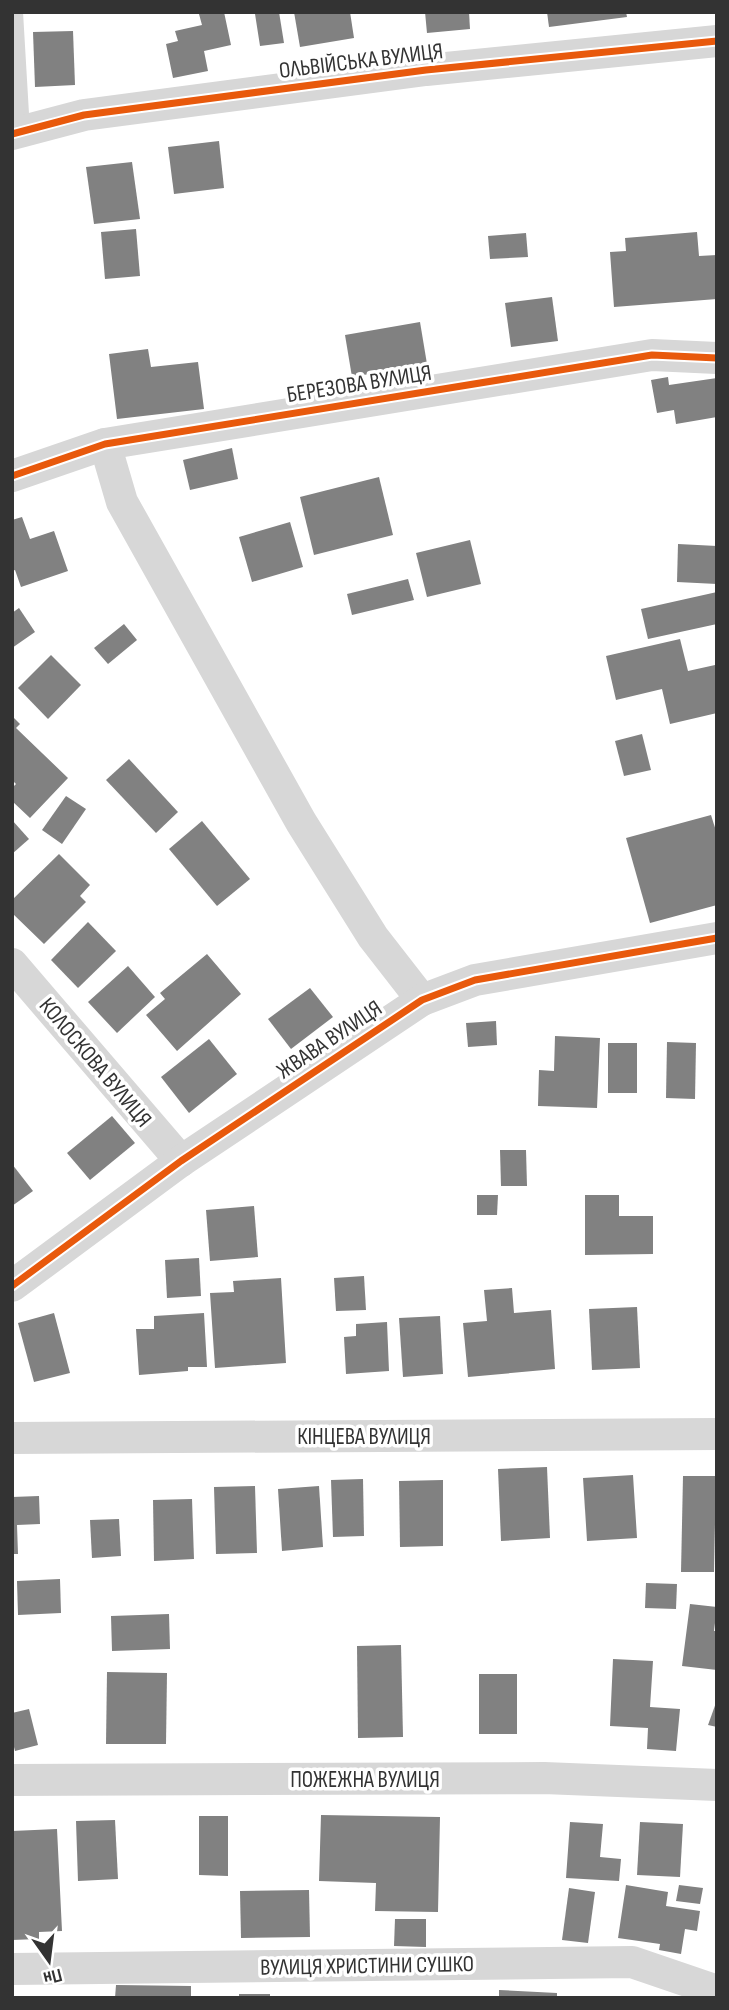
<svg xmlns="http://www.w3.org/2000/svg" width="729" height="2010" viewBox="0 0 729 2010" font-family="'Sofia Sans Condensed',sans-serif">
  <rect width="100%" height="100%" fill="#fff"/>
  <g fill="#818181">
    <polygon points="207,12 224,12 231,45 204,51 208,71 173,78 166,44 178,41 175,31 202,25 199,14"/>
    <polygon points="279,12 284,43 260,46 255,14"/>
    <polygon points="294,12 350,12 354,38 300,47"/>
    <polygon points="425,12 469,12 470,29 427,33"/>
    <polygon points="547,12 626,12 627,17 549,27"/>
    <polygon points="73,31 75,85 35,87 33,32"/>
    <polygon points="219,141 224,188 174,194 168,147"/>
    <polygon points="132,162 140,219 94,224 86,167"/>
    <polygon points="136,229 140,276 105,279 101,232"/>
    <polygon points="697,232 699,256 717,255 717,299 614,307 610,252 626,251 625,238"/>
    <polygon points="526,233 528,257 490,259 488,236"/>
    <polygon points="552,297 558,341 511,347 505,303"/>
    <polygon points="420,322 427,364 352,377 345,335"/>
    <polygon points="148,349 151,367 198,362 204,409 117,419 109,354"/>
    <polygon points="668,377 669,385 717,378 717,417 676,424 674,410 657,413 651,380"/>
    <polygon points="232,448 238,479 190,490 183,460"/>
    <polygon points="379,477 393,535 314,555 300,497"/>
    <polygon points="22,517 30,539 54,531 68,571 21,587 15,570 12,571 12,520"/>
    <polygon points="290,522 303,567 252,582 239,537"/>
    <polygon points="470,540 481,584 427,597 416,553"/>
    <polygon points="678,544 717,546 717,584 677,582"/>
    <polygon points="408,579 414,600 352,615 347,594"/>
    <polygon points="717,592 717,624 648,639 641,609"/>
    <polygon points="19,608 35,632 12,648 12,613"/>
    <polygon points="124,624 137,640 108,664 94,648"/>
    <polygon points="680,639 688,671 715,665 717,713 670,724 662,689 616,700 606,656"/>
    <polygon points="51,655 81,685 48,719 18,688"/>
    <polygon points="12,716 20,724 16,728 68,778 30,818 12,801 12,788 16,784 12,780"/>
    <polygon points="642,734 651,770 624,776 615,741"/>
    <polygon points="129,759 178,812 156,833 106,780"/>
    <polygon points="66,796 86,809 62,844 42,830"/>
    <polygon points="711,815 717,834 717,905 650,923 626,838"/>
    <polygon points="12,820 29,839 12,854"/>
    <polygon points="202,821 250,879 217,906 169,849"/>
    <polygon points="59,854 90,885 80,896 86,902 44,944 12,913 12,900"/>
    <polygon points="88,922 116,951 78,988 51,960"/>
    <polygon points="207,954 241,994 177,1051 146,1015 165,999 160,993"/>
    <polygon points="128,966 155,997 117,1033 88,1002"/>
    <polygon points="310,988 333,1017 291,1049 268,1019"/>
    <polygon points="496,1021 497,1045 468,1047 466,1023"/>
    <polygon points="555,1036 600,1038 597,1108 538,1106 539,1070 554,1071"/>
    <polygon points="209,1039 237,1074 189,1113 161,1077"/>
    <polygon points="667,1042 696,1043 695,1099 666,1098"/>
    <rect x="608" y="1043" width="29" height="50"/>
    <polygon points="112,1116 135,1143 90,1180 67,1153"/>
    <polygon points="500,1150 526,1150 527,1186 501,1186"/>
    <polygon points="12,1164 33,1191 12,1206"/>
    <polygon points="477,1195 498,1195 497,1215 477,1215"/>
    <polygon points="585,1195 619,1195 619,1216 653,1216 653,1254 585,1255"/>
    <polygon points="254,1206 258,1257 210,1261 206,1210"/>
    <polygon points="199,1258 201,1296 167,1298 165,1260"/>
    <polygon points="364,1276 366,1310 336,1311 334,1278"/>
    <polygon points="281,1278 286,1363 215,1368 210,1293 234,1292 233,1281"/>
    <polygon points="512,1288 514,1313 551,1310 555,1369 468,1377 463,1323 487,1321 484,1290"/>
    <polygon points="637,1307 640,1368 592,1370 589,1309"/>
    <polygon points="54,1313 70,1373 34,1382 18,1323"/>
    <polygon points="204,1313 207,1367 188,1367 188,1371 139,1375 136,1329 154,1329 154,1316"/>
    <polygon points="440,1316 443,1374 403,1377 399,1318"/>
    <polygon points="387,1322 389,1371 346,1374 344,1337 356,1336 356,1324"/>
    <polygon points="547,1467 550,1538 501,1541 498,1469"/>
    <polygon points="633,1475 637,1538 587,1541 583,1478"/>
    <polygon points="683,1476 716,1476 714,1572 681,1572"/>
    <polygon points="363,1479 364,1536 333,1537 331,1480"/>
    <polygon points="443,1480 443,1546 400,1547 399,1481"/>
    <polygon points="255,1486 257,1553 216,1554 214,1487"/>
    <polygon points="319,1486 323,1547 282,1551 278,1489"/>
    <polygon points="39,1496 40,1524 17,1525 18,1554 12,1554 12,1497"/>
    <polygon points="192,1499 194,1559 154,1561 153,1500"/>
    <polygon points="119,1519 121,1556 92,1558 90,1520"/>
    <polygon points="60,1579 61,1613 18,1615 17,1581"/>
    <polygon points="646,1583 677,1584 676,1609 645,1608"/>
    <polygon points="690,1604 717,1607 714,1631 717,1631 717,1670 682,1666"/>
    <polygon points="169,1614 170,1649 112,1651 111,1616"/>
    <polygon points="401,1645 403,1737 358,1738 357,1646"/>
    <polygon points="613,1659 653,1661 650,1707 680,1709 676,1751 647,1749 648,1728 610,1726"/>
    <polygon points="107,1672 167,1673 166,1744 106,1744"/>
    <rect x="479" y="1674" width="38" height="60"/>
    <polygon points="717,1700 717,1727 708,1725"/>
    <polygon points="29,1709 38,1745 15,1751 12,1739 12,1713"/>
    <polygon points="321,1815 440,1817 438,1912 375,1911 376,1883 319,1881"/>
    <polygon points="199,1816 228,1816 228,1876 199,1875"/>
    <polygon points="115,1820 118,1879 78,1881 76,1821"/>
    <polygon points="570,1822 603,1824 600,1857 621,1859 619,1881 566,1878"/>
    <polygon points="640,1822 683,1824 680,1877 637,1875"/>
    <polygon points="57,1829 62,1931 39,1932 39,1939 12,1940 12,1831"/>
    <polygon points="626,1885 668,1892 666,1906 700,1911 697,1931 685,1929 681,1954 659,1950 660,1944 618,1938"/>
    <polygon points="679,1885 703,1888 700,1904 676,1901"/>
    <polygon points="569,1888 595,1892 588,1943 562,1940"/>
    <polygon points="309,1890 310,1937 241,1938 240,1891"/>
    <polygon points="395,1919 426,1919 426,1947 394,1946"/>
    <polygon points="116,1985 191,1986 191,1998 115,1998"/>
    <polygon points="499,1990 557,1993 557,1998 499,1998"/>
    <rect x="239" y="1994" width="31" height="4"/>
  </g>
  <g fill="none" stroke-linecap="round" stroke-linejoin="round">
    <polyline stroke="#d7d7d7" stroke-width="16" points="15,12 22,131"/>
    <g stroke="#d7d7d7" stroke-width="32">
      <polyline points="12,134 84,115 426,70 717,41"/>
      <polyline points="105,444 122,502 301,822 373,937 422,1000"/>
      <polyline points="12,476 105,444 652,355 717,358"/>
      <polyline points="12,964 181,1161"/>
      <polyline points="12,1286 181,1161 422,1000 475,980 717,938"/>
      <polyline points="12,1438 717,1434"/>
      <polyline points="12,1780 544,1778 717,1785"/>
      <polyline points="12,1969 632,1962 717,1991"/>
    </g>
    <defs>
      <g id="cycleway">
        <polyline points="12,134 84,115 426,70 717,41"/>
        <polyline points="12,476 105,444 652,355 717,358"/>
        <polyline points="12,1286 181,1161 422,1000 475,980 717,938"/>
      </g>
    </defs>
    <use href="#cycleway" stroke="#fff" stroke-width="11"/>
    <use href="#cycleway" stroke="#e8590c" stroke-width="7"/>
  </g>
  <g text-anchor="middle" stroke-width="7" stroke-linejoin="round" paint-order="stroke">
    <g font-size="23" fill="#333" stroke="#fff">
      <text transform="translate(361 60) rotate(-7)" y="8">ОЛЬВІЙСЬКА ВУЛИЦЯ</text>
      <text transform="translate(359 383) rotate(-9)" y="8">БЕРЕЗОВА ВУЛИЦЯ</text>
      <text transform="translate(329 1039) rotate(-34)" y="8">ЖВАВА ВУЛИЦЯ</text>
      <text transform="translate(96 1062) rotate(50)" y="8">КОЛОСКОВА ВУЛИЦЯ</text>
      <text x="364" y="1444">КІНЦЕВА ВУЛИЦЯ</text>
      <text x="365" y="1787">ПОЖЕЖНА ВУЛИЦЯ</text>
      <text transform="translate(367 1965) rotate(-1)" y="8">ВУЛИЦЯ ХРИСТИНИ СУШКО</text>
    </g>
  </g>
  <rect width="729" height="2010" fill="none" stroke="#333333" stroke-width="28"/>
  <g transform="translate(49 1961) rotate(166)" stroke="#ffffff" stroke-width="5" paint-order="stroke">
  <path d="M0-5L12 26L0 18L-12 26Z" fill="#333333"/>
  <text y="-10" font-size="19" font-weight="bold" text-anchor="middle" fill="#333333">Пн</text>
  </g>
</svg>
